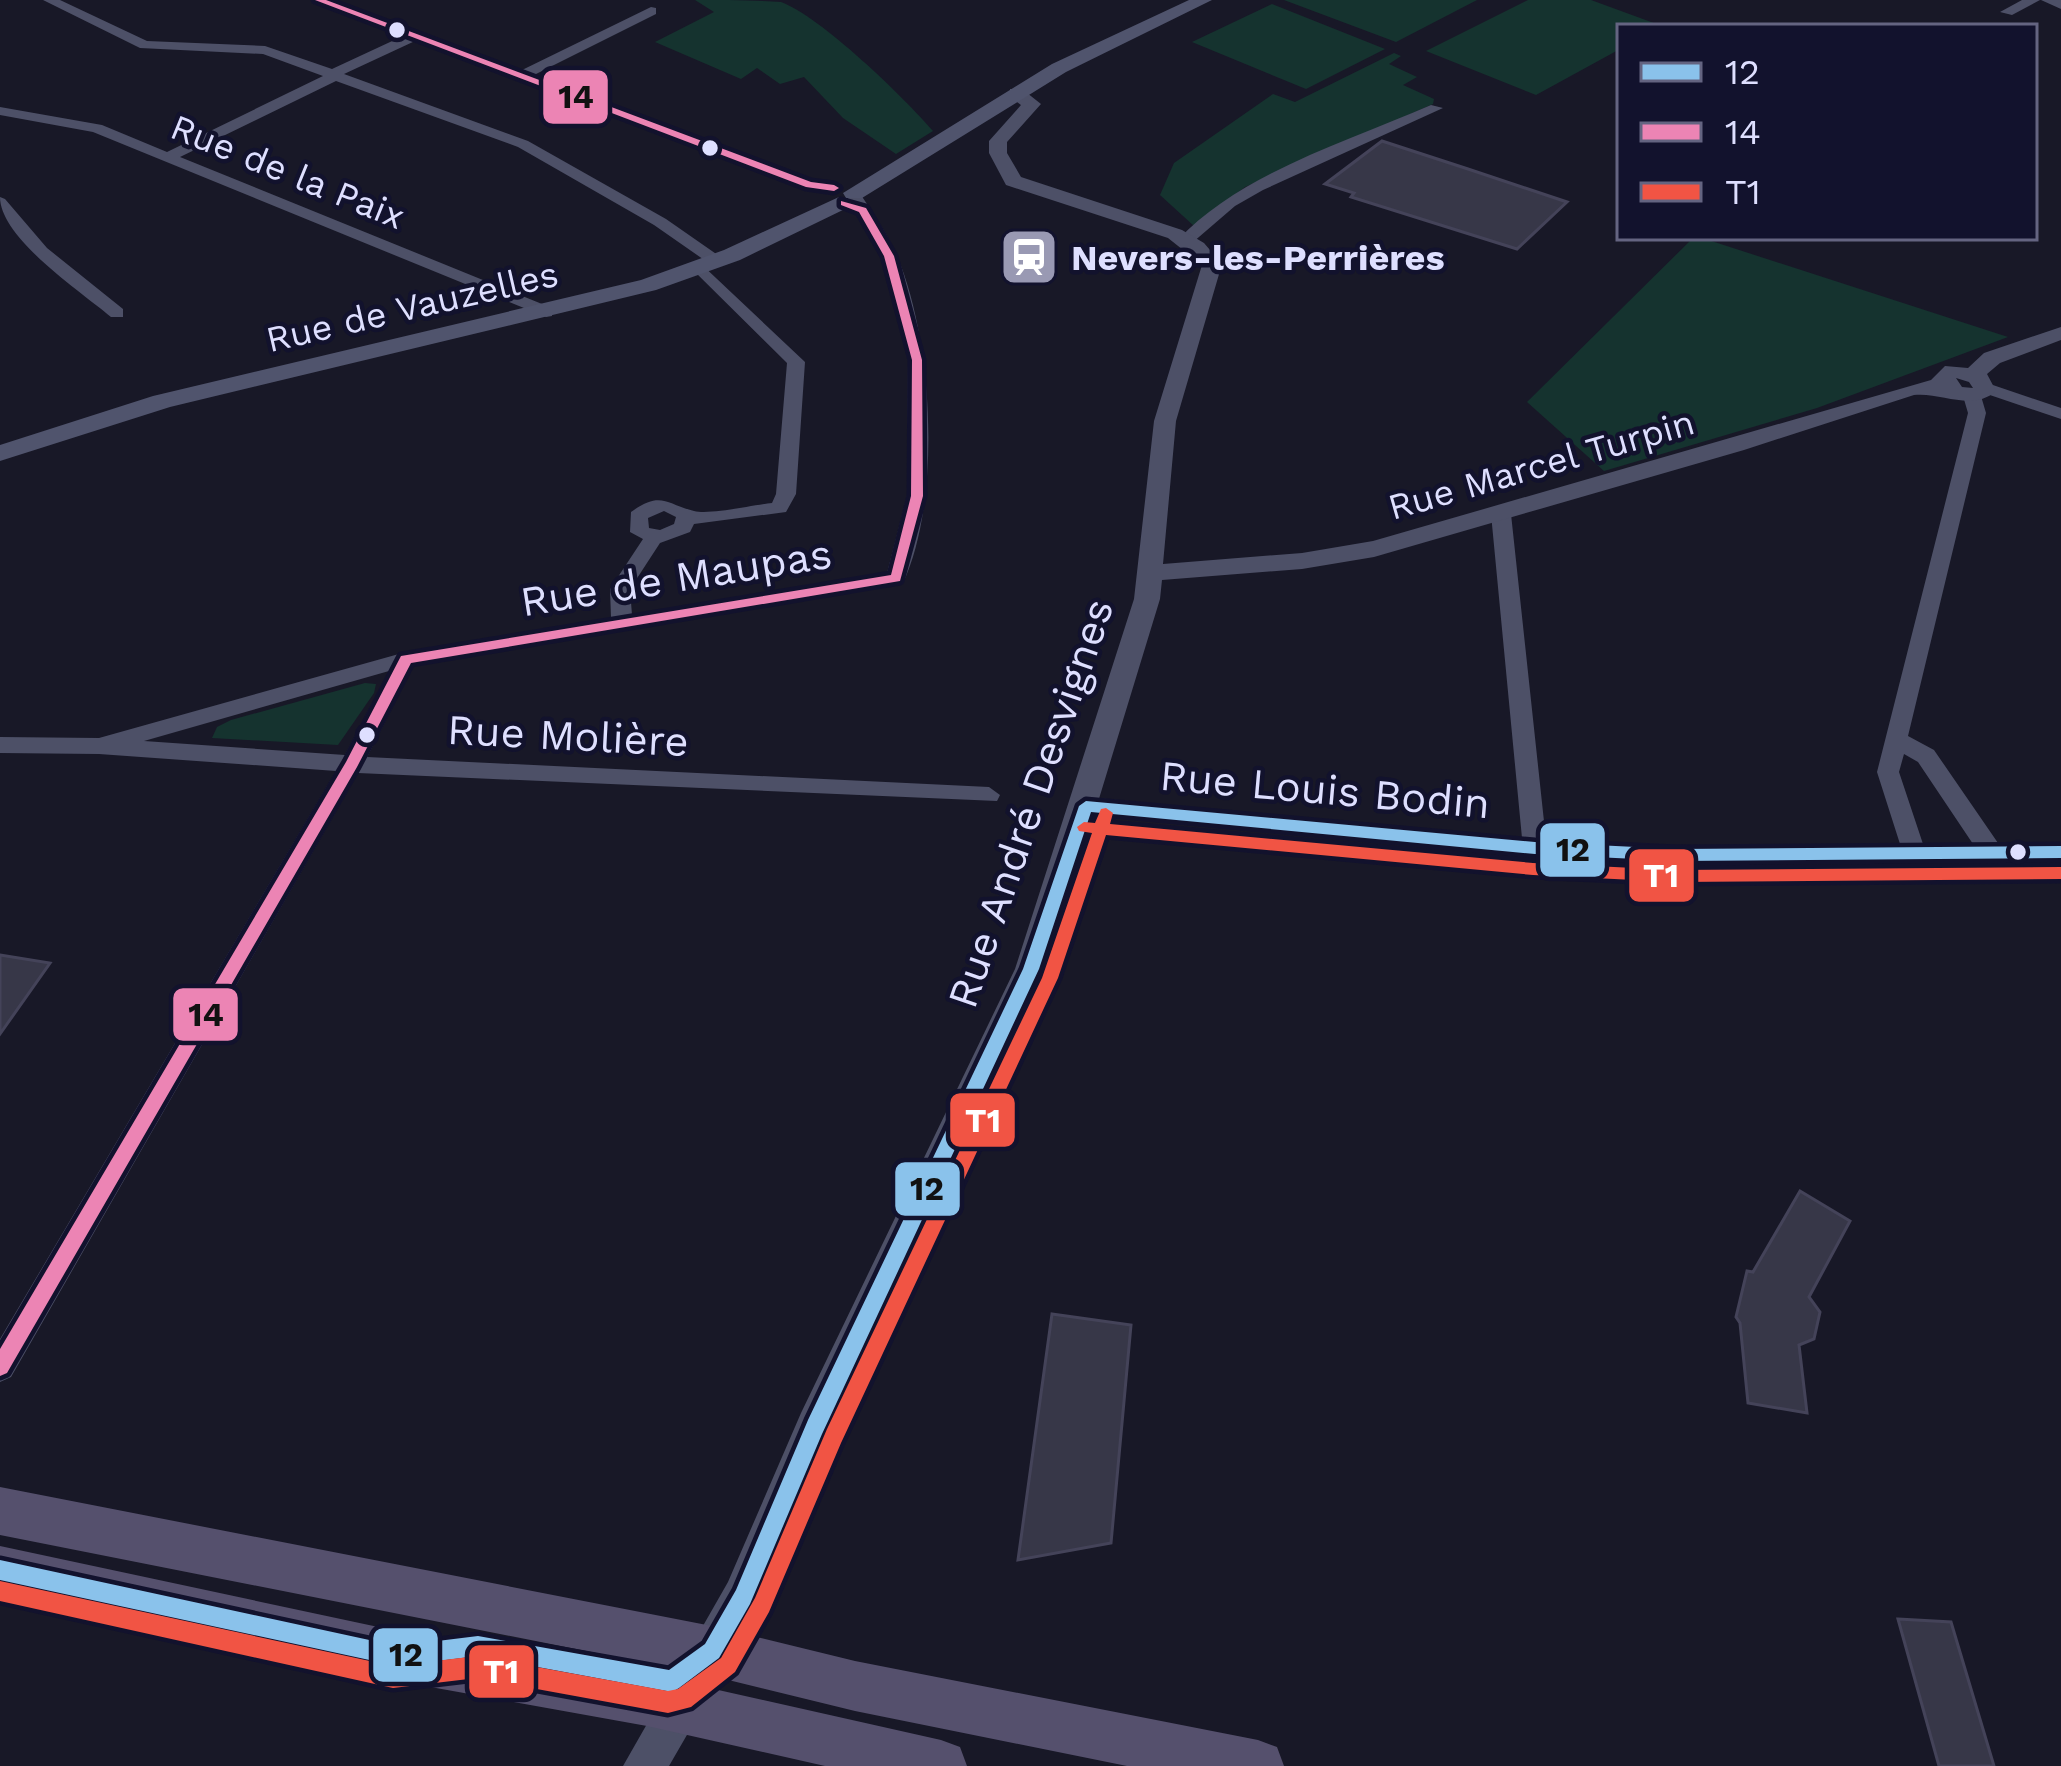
<svg xmlns="http://www.w3.org/2000/svg" width="2061" height="1766" viewBox="0 0 2061 1766" font-family="'Work Sans',sans-serif">
  <rect width="100%" height="100%" fill="#181827"/>
  <g fill="#15332f">
    <path d="M 695,0 C 720,0 757,0 781,2 C 820,16 905,98 933,131 L 896,154 L 843,118 L 804,77 L 780,84 L 757,68 L 741,79 L 655,42 L 714,12 Z"/>
    <polygon points="1284,0 1477,0 1396,42"/>
    <polygon points="1528,0 1591,0 1662,26 1620,27 1620,49 1536,95 1426,51"/>
    <polygon points="1272,4 1385,49 1306,89 1192,42"/>
    <polygon points="1394,53 1401,56 1389,64 1417,77 1403,85 1434,99 1433,104 1245,187 1194,226 1160,195 1174,163 1273,94 1295,102"/>
    <polygon points="1694,237 1699,237 2008,337 1817,408 1604,471 1527,402"/>
    <polygon points="365,683 376,684 374,693 338,745 212,738 217,727 231,720"/>
  </g>
  <g fill="#373748" stroke="#444359" stroke-width="3">
    <polygon points="1382,141 1468,169 1567,202 1517,249 1351,197 1354,193 1325,184"/>
    <polygon points="0,955 50,963 0,1034"/>
    <polygon points="1800,1191 1850,1221 1809,1297 1820,1312 1814,1339 1799,1345 1807,1413 1748,1403 1740,1323 1736,1317 1747,1271 1753,1272"/>
    <polygon points="1052,1314 1131,1325 1111,1543 1018,1560"/>
    <polygon points="1898,1619 1951,1622 1994,1766 1939,1766"/>
  </g>
  <g fill="none" stroke-linecap="round" stroke-linejoin="round">
    <g fill="#4d5067" fill-rule="evenodd">
      <polygon points="43,0 60,0 147,41 265,46 332,69 403,36 312,0 331,0 520,71 651,7 656,8 656,14 532,76 812,181 842,188 834,193 804,188 415,41 344,74 528,141 666,219 722,258 722,264 710,264 654,225 518,147 336,81 180,157 552,308 552,316 546,317 93,132 0,115 0,107 102,125 167,152 323,76 263,54 140,48"/>
      <polygon points="2022,0 2040,0 2012,15 2000,12"/>
      <path d="M 1431,105 L 1443,108 L 1263,190 L 1235,206 L 1192,243 L 1178,240 C 1240,173 1349,141 1431,105 Z"/>
      <path d="M 849,192 L 859,192 C 872,212 888,234 897,256 C 933,340 942,499 903,583 L 414,665 L 367,757 L 989,787 L 1000,795 L 997,801 L 358,773 L 11,1377 L 0,1382 L 0,1339 L 336,771 L 99,754 L 0,753 L 0,737 L 99,738 L 406,652 L 611,618 L 610,589 L 643,539 L 630,532 L 631,512 C 661,490 666,504 694,511 C 710,515 753,505 772,503 L 776,494 L 787,363 L 693,270 L 691,267 L 699,262 L 805,362 L 796,494 L 786,512 L 694,524 L 690,532 L 660,543 L 630,589 L 632,615 L 887,573 L 907,496 L 908,360 L 881,256 L 846,195 ZM 664,511 L 676,517 L 674,524 L 660,530 L 649,528 L 648,518 ZM 389,671 L 345,755 L 144,741 Z"/>
      <path d="M 0,197 L 5,199 L 47,248 L 123,309 L 123,317 L 111,317 C 80,291 0,238 0,197 Z"/>
      <polygon points="1987,383 2061,408 2061,419 1981,392 1978,388"/>
      <path d="M 1972,391 L 1981,396 L 1986,413 L 1908,736 L 1934,750 L 1998,843 L 2061,843 L 2061,861 L 1676,864 L 1535,857 L 1086,815 L 1074,806 L 1086,797 L 1522,838 L 1491,514 L 1501,508 L 1511,514 L 1546,840 L 1676,846 L 1900,844 L 1877,772 L 1968,413 L 1963,396 ZM 1904,754 L 1918,762 L 1973,844 L 1923,844 L 1899,772 Z"/>
    </g>
    <g fill="#4d5067" fill-rule="evenodd">
      <polygon points="2041,0 2061,0 2061,9"/>
      <path d="M 1010,89 L 1022,89 L 1041,104 L 1007,142 L 1007,153 L 1021,177 L 1182,230 L 1204,243 L 1222,264 L 1176,421 L 1163,564 L 1302,553 L 1373,541 L 1931,380 L 1945,366 L 1968,368 L 1984,353 L 2061,327 L 2061,340 L 2000,363 L 1987,374 L 1996,391 C 1972,412 1942,392 1914,395 L 1744,450 L 1374,557 L 1302,569 L 1162,580 L 1160,599 L 1047,969 L 829,1440 L 758,1612 L 669,1766 L 623,1766 L 728,1582 L 801,1413 L 1015,969 L 1134,599 L 1154,421 L 1202,265 L 1168,238 L 1006,185 L 989,153 L 989,141 L 1021,105 L 1010,97 ZM 1956,378 L 1969,382 L 1973,388 L 1962,387 Z"/>
    </g>
    <g fill="#50546d" fill-rule="evenodd">
      <polygon points="1189,0 1212,0 1066,72 862,198 846,198 843,193 1052,64"/>
      <polygon points="839,197 850,203 847,208 740,260 656,290 170,407 0,461 0,445 153,396 641,280 724,250"/>
    </g>
    <g fill="#55506d" fill-rule="evenodd">
      <polygon points="0,1487 712,1626 855,1661 1258,1740 1277,1747 1284,1766 1127,1766 855,1711 712,1676 0,1535"/>
      <polygon points="0,1546 397,1631 647,1674 941,1740 960,1747 967,1766 825,1766 647,1726 397,1681 0,1594"/>
    </g>
    <defs>
      <polygon id="bus-1" points="1086,801 1535,842 1676,849 2061,846 2061,858 1676,861 1535,854 1091,812 1039,969 822,1434 750,1604 719,1658 679,1688 672,1692 478,1656 397,1666 0,1580 0,1560 397,1646 478,1636 669,1670 705,1644 736,1590 808,1420 1023,969 1079,806"/>
      <g id="bus-2">
        <polygon points="315,0 326,0 811,182 834,185 839,188 834,191 806,187"/>
        <polygon points="841,201 866,208 894,256 922,360 923,496 900,581 411,663 357,767 7,1373 0,1376 0,1349 346,762 401,656 891,575 911,496 912,360 884,256 859,212 841,205"/>
      </g>
      <polygon id="bus-3" points="1106,808 1113,813 1110,824 1533,863 1675,870 2061,867 2061,879 1675,882 1533,875 1106,835 1058,978 841,1443 769,1612 735,1672 691,1707 668,1713 477,1678 393,1688 0,1601 0,1581 393,1666 477,1656 668,1691 678,1689 721,1658 755,1598 827,1429 1042,978 1092,833 1079,831 1077,827 1084,822 1095,823 1101,809"/>
    </defs>
    <use href="#bus-1" stroke="#12122d" stroke-width="9"/>
    <use href="#bus-2" stroke="#12122d" stroke-width="9"/>
    <use href="#bus-3" stroke="#12122d" stroke-width="9"/>
    <use href="#bus-1" fill="#8ac2eb" fill-rule="evenodd"/>
    <use href="#bus-2" fill="#ec84b4" fill-rule="evenodd"/>
    <use href="#bus-3" fill="#f15444" fill-rule="evenodd"/>
  </g>
  <defs>
    <symbol id="station-square" viewBox="-11 -11 22 22"><rect x="-9" y="-9" width="18" height="18" rx="4" fill="#9999b3" stroke="#12122d"/><path d="M-3-6H3Q5-6 5-4V2Q5 4 3 4L4.5 6H3L1.5 4h-3L-3 6H-4.5L-3 4Q-5 4-5 2V-4Q-5-6-3-6ZM-3.5-4v3h7v-3ZM-3.5 1v1.5H-2V1ZM2 1v1.5H3.5V1Z" fill="#fff"/></symbol>
  </defs>
  <g fill-rule="evenodd">
    <use href="#station-square" x="996" y="224" width="66" height="66"/>
  </g>
  <g fill="#dedfff" stroke="#12122d" stroke-width="4.5">
    <circle cx="397" cy="30" r="10"/>
    <circle cx="710" cy="148" r="10"/>
    <circle cx="367" cy="735" r="10"/>
    <circle cx="2018" cy="852" r="10"/>
  </g>
  <g text-anchor="middle" stroke-width="9" stroke-linejoin="round" paint-order="stroke">
    <g font-size="36" fill="#dedfff" stroke="#12122d">
      <text transform="translate(288 171) rotate(22)" y="13">Rue de la Paix</text>
      <text transform="translate(412 306) rotate(-13)" y="13">Rue de Vauzelles</text>
      <text transform="translate(1541 464) rotate(-16)" y="13">Rue Marcel Turpin</text>
    </g>
    <g font-size="36" font-weight="bold" fill="#dedfff" stroke="#12122d" text-anchor="start">
      <text x="1071" y="270">Nevers-les-Perrières</text>
    </g>
    <g font-size="42" fill="#dedfff" stroke="#12122d">
      <text transform="translate(676 577) rotate(-9)" y="15">Rue de Maupas</text>
      <text transform="translate(568 735) rotate(3)" y="15">Rue Molière</text>
      <text transform="translate(1325 789) rotate(5)" y="15">Rue Louis Bodin</text>
      <text transform="translate(1030 803) rotate(-71)" y="15">Rue André Desvignes</text>
    </g>
  </g>
  <g stroke="#12122d" stroke-width="4.5">
    <rect x="541" y="68" width="69" height="58" rx="12" fill="#ec84b4"/>
    <rect x="1538" y="821" width="69" height="58" rx="12" fill="#8ac2eb"/>
    <rect x="1627" y="847" width="69" height="57" rx="12" fill="#f15444"/>
    <rect x="171" y="986" width="69" height="57" rx="12" fill="#ec84b4"/>
    <rect x="948" y="1091" width="69" height="58" rx="12" fill="#f15444"/>
    <rect x="893" y="1160" width="69" height="58" rx="12" fill="#8ac2eb"/>
    <rect x="371" y="1626" width="69" height="58" rx="12" fill="#8ac2eb"/>
    <rect x="467" y="1643" width="69" height="57" rx="12" fill="#f15444"/>
  </g>
  <g font-size="33" text-anchor="middle" font-weight="bold" fill="#fff">
    <text x="1661" y="887">T1</text>
    <text x="983" y="1132">T1</text>
    <text x="501" y="1683">T1</text>
  </g>
  <g font-size="33" text-anchor="middle" font-weight="bold" fill="#111">
    <text x="576" y="108">14</text>
    <text x="1573" y="861">12</text>
    <text x="206" y="1026">14</text>
    <text x="927" y="1200">12</text>
    <text x="406" y="1666">12</text>
  </g>
  <rect x="1617" y="24" width="420" height="216" fill="#12122d" stroke="#646481" stroke-width="3"/>
  <rect x="1641" y="63" width="60" height="18" fill="#8ac2eb" stroke="#646481" stroke-width="3"/>
  <text x="1725" y="84" font-size="36" fill="#dedfff">12</text>
  <rect x="1641" y="123" width="60" height="18" fill="#ec84b4" stroke="#646481" stroke-width="3"/>
  <text x="1725" y="144" font-size="36" fill="#dedfff">14</text>
  <rect x="1641" y="183" width="60" height="18" fill="#f15444" stroke="#646481" stroke-width="3"/>
  <text x="1725" y="204" font-size="36" fill="#dedfff">T1</text>
</svg>
